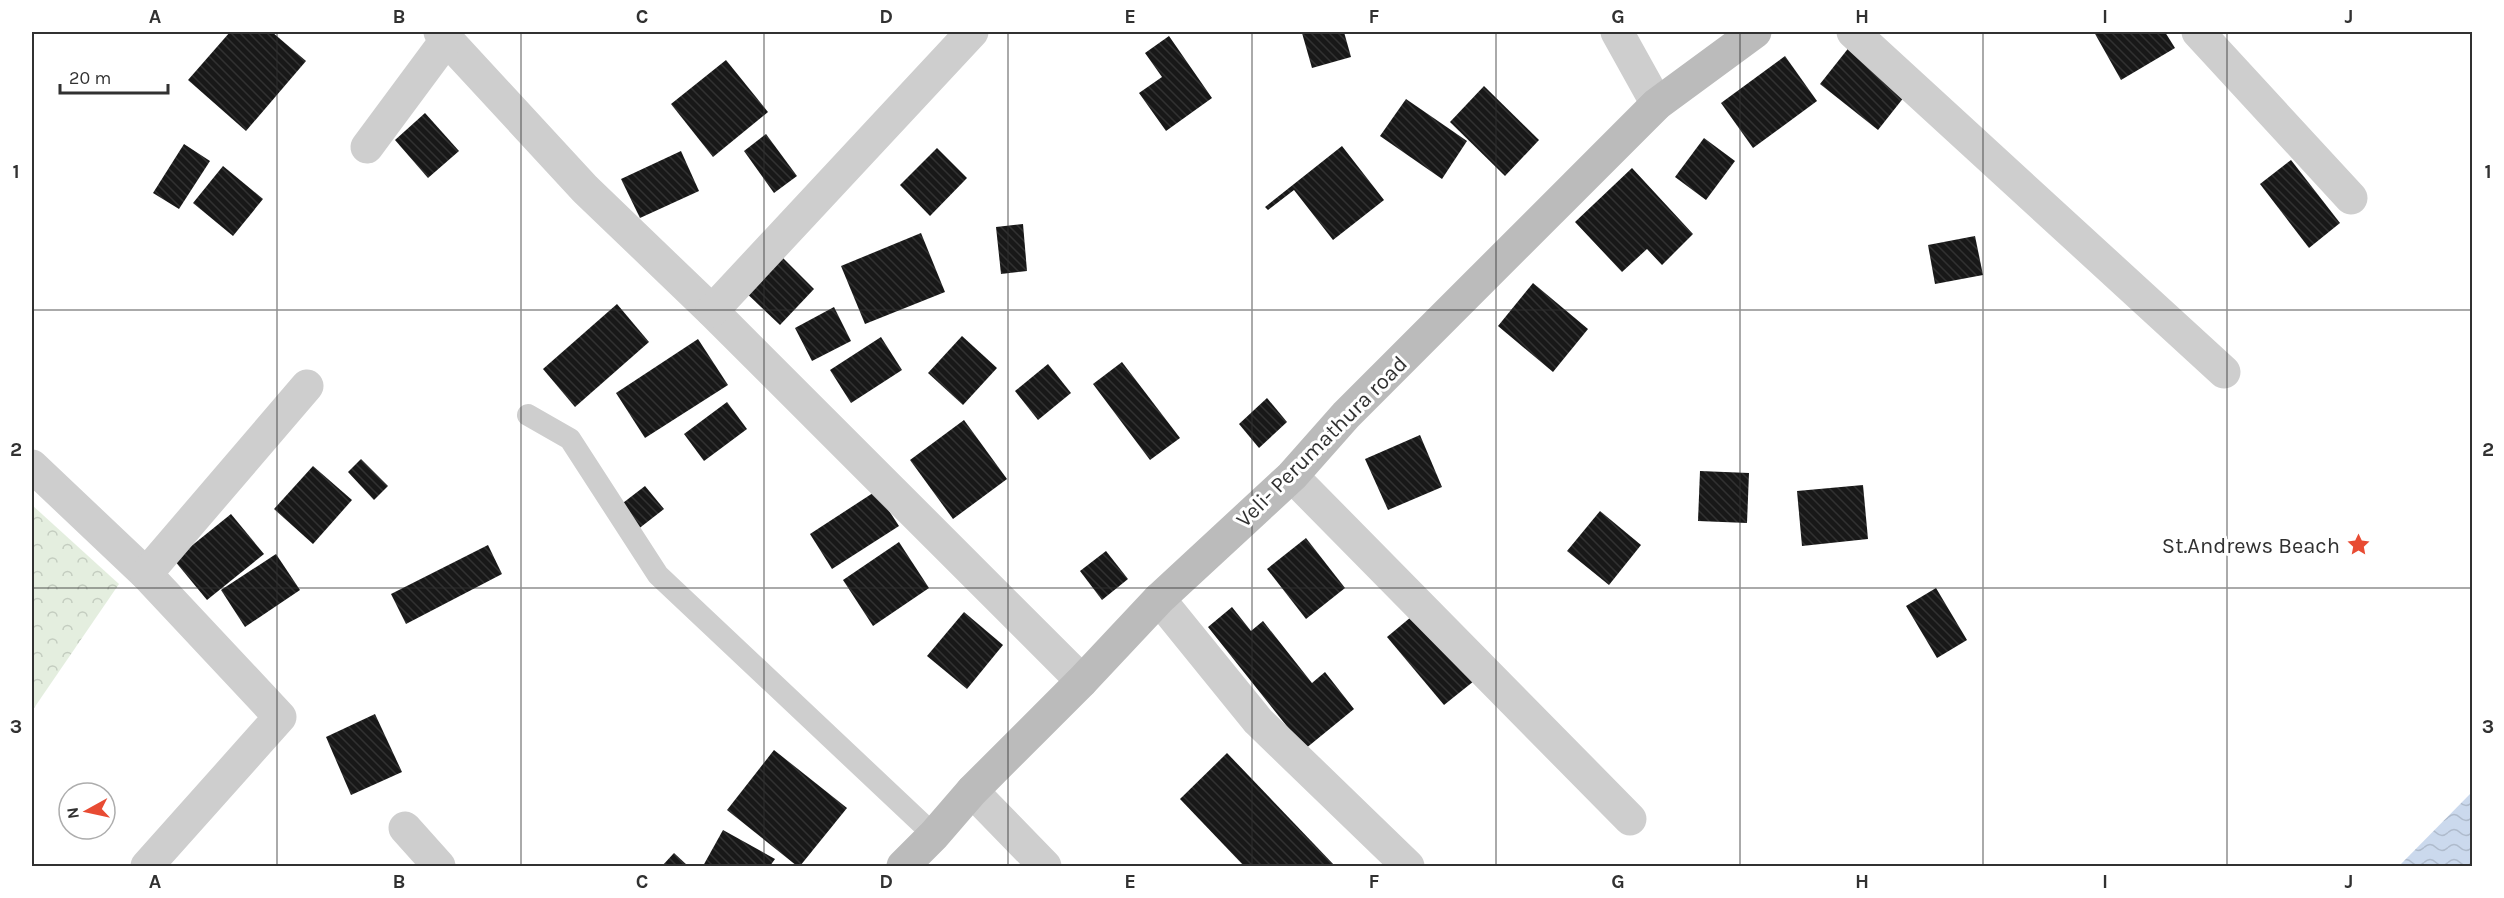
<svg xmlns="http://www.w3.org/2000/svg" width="2504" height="898" viewBox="0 0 2504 898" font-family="Karla,sans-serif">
  <defs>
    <pattern id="park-crowns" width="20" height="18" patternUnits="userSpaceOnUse" patternTransform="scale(1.5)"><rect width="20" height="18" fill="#e4eedf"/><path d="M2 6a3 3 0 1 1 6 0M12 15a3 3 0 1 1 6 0" fill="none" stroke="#c4cdc0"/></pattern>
    <pattern id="water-waves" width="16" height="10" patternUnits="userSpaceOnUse" patternTransform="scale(1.5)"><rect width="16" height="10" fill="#cbd9ed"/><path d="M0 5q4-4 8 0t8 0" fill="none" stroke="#afbbcc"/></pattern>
    <pattern id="building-back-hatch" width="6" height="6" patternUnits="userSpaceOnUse" patternTransform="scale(1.5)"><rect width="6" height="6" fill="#181818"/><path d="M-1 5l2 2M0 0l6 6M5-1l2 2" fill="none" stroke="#313131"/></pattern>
  </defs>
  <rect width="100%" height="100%" fill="#fff"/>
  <polygon fill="url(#park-crowns)" points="32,505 119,584 32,711"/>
  <polygon fill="url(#water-waves)" points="2472,792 2472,866 2399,866"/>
  <g fill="url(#building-back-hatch)">
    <polygon points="230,32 272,32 306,61 246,131 188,80"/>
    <polygon points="1307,32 1344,32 1351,57 1312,68 1302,33"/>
    <polygon points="2094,32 2165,32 2175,48 2121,80"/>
    <polygon points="1169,36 1212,98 1166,131 1139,93 1162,77 1145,53"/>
    <polygon points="1858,36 1916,82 1878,130 1820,84"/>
    <polygon points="1785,56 1817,101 1753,148 1721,103"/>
    <polygon points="726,60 768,112 713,157 671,104"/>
    <polygon points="1484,86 1539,140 1505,176 1450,122"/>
    <polygon points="1406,99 1467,141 1442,179 1380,136"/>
    <polygon points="425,113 459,151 428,178 395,140"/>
    <polygon points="766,134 797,176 774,193 744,151"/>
    <polygon points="1704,138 1735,161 1706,200 1675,177"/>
    <polygon points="184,144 210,161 179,209 153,193"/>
    <polygon points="1342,146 1384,200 1333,240 1294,190 1268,210 1265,207"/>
    <polygon points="937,148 967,178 930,216 900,185"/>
    <polygon points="681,151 699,191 640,218 621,179"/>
    <polygon points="2291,160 2340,223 2309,248 2260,184"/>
    <polygon points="223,166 263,199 233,236 193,203"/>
    <polygon points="1632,168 1693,234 1662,265 1647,249 1622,272 1575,222"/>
    <polygon points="1023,224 1027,271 1001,274 996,227"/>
    <polygon points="921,233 945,292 865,324 841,266"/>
    <polygon points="1975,236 1983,275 1935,284 1928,245"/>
    <polygon points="777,252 814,289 780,325 742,289"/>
    <polygon points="1533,283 1588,329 1553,372 1498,326"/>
    <polygon points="617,304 649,342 575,407 543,369"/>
    <polygon points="834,307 851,341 812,361 795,328"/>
    <polygon points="962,336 997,368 963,405 928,373"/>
    <polygon points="881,337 902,370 851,403 830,370"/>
    <polygon points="698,339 728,385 645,438 616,393"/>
    <polygon points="1122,362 1180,438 1150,460 1093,384"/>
    <polygon points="1048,364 1071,393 1038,420 1015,391"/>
    <polygon points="1267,398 1287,422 1259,448 1239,424"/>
    <polygon points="727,402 747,429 704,461 684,434"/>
    <polygon points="964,420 1007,479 953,519 910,460"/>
    <polygon points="1420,435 1442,487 1388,510 1365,459"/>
    <polygon points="361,459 388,486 374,500 348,472"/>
    <polygon points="313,466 352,500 313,544 274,509"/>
    <polygon points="1700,471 1749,473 1747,523 1698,521"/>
    <polygon points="1863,485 1868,539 1802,546 1797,491"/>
    <polygon points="645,486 664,509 637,530 619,506"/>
    <polygon points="876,491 899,526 832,569 810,534"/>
    <polygon points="1600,511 1641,545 1609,585 1567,551"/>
    <polygon points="231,514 264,554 207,600 174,560"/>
    <polygon points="1306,538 1345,588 1306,619 1267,569"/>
    <polygon points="899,542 929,588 873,626 843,580"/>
    <polygon points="488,545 502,574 406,624 391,594"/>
    <polygon points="1106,551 1128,579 1102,600 1080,571"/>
    <polygon points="276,554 300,590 245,627 221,590"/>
    <polygon points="1936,588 1967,640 1937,658 1906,606"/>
    <polygon points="1232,607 1251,631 1263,621 1312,683 1325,672 1354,709 1305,749 1208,627"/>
    <polygon points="964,612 1003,645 967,689 927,656"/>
    <polygon points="1417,612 1474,681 1444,705 1387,637"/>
    <polygon points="375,714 402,772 351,795 326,737"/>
    <polygon points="774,750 847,808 800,866 797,866 727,810"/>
    <polygon points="1227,753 1335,866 1244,866 1180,799"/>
    <polygon points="723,830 775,859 770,866 703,866"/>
    <polygon points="674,853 688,866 662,866"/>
  </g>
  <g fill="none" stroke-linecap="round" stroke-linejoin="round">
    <polyline stroke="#cecece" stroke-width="22" points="528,415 570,439 658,575 934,835"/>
    <g stroke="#cecece" stroke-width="33">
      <polyline points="440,32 585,189 712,311 1082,681"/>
      <polyline points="1617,32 1657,104"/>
      <polyline points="1853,32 2224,372"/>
      <polyline points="2198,32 2351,198"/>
      <polyline points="367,147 447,39"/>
      <polyline points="712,311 972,32"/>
      <polyline points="32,466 146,574 280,717 147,866"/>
      <polyline points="1292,476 1630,819"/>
      <polyline points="146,574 307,386"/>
      <polyline points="1159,599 1258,721 1408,866"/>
      <polyline points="972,791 1045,866"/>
      <polyline points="405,828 439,866"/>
    </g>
    <polyline stroke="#bbb" stroke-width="33" points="903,866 934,835 972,791 1082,681 1159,599 1292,476 1346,415 1657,104 1755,32"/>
  </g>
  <path fill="none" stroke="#313131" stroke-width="1.5" stroke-opacity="0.55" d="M 277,32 L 277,866M 521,32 L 521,866M 764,32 L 764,866M 1008,32 L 1008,866M 1252,32 L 1252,866M 1496,32 L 1496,866M 1740,32 L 1740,866M 1983,32 L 1983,866M 2227,32 L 2227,866M 32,310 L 2472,310M 32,588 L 2472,588"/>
  <defs>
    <symbol id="sight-bare" viewBox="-9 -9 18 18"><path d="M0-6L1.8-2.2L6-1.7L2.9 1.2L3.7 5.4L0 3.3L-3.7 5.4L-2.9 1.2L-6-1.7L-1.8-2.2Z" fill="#e84b33" stroke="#fff" stroke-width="2.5" paint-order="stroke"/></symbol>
  </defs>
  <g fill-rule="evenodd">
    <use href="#sight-bare" x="2342" y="528" width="33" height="33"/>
  </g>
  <g text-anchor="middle" stroke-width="6" stroke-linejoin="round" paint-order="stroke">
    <g font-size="22" fill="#313131" stroke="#fff">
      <text transform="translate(1321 441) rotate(-45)" y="8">Veli- Perumathura road</text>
    </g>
    <g font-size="22" fill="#313131" stroke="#fff" text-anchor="end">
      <text x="2340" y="553">St.Andrews Beach</text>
    </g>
  </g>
  <rect width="2504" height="898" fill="none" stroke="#ffffff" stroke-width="66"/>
  <g transform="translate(87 811) rotate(262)"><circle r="28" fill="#ffffff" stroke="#adadad" stroke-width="1.5"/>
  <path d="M0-4.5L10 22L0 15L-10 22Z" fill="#e84b33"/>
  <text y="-9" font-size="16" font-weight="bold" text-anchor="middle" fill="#313131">N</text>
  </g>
  <path d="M60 84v9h108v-9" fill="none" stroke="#313131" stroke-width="3"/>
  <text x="69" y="84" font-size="18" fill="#313131" stroke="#ffffff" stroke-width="4.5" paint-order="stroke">20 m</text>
  <rect x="33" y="33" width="2438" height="832" fill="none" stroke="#313131" stroke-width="2"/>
  <g font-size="20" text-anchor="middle" font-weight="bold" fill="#313131">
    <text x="155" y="23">A</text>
    <text x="399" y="23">B</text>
    <text x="642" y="23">C</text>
    <text x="886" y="23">D</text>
    <text x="1130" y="23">E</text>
    <text x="1374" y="23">F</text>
    <text x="1618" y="23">G</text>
    <text x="1862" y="23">H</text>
    <text x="2105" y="23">I</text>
    <text x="2349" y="23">J</text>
    <text x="16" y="178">1</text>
    <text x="2488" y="178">1</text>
    <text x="16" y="456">2</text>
    <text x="2488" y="456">2</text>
    <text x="16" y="733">3</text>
    <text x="2488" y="733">3</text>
    <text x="155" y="888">A</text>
    <text x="399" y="888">B</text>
    <text x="642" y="888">C</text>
    <text x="886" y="888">D</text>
    <text x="1130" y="888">E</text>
    <text x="1374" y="888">F</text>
    <text x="1618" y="888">G</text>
    <text x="1862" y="888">H</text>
    <text x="2105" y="888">I</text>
    <text x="2349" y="888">J</text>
  </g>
</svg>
